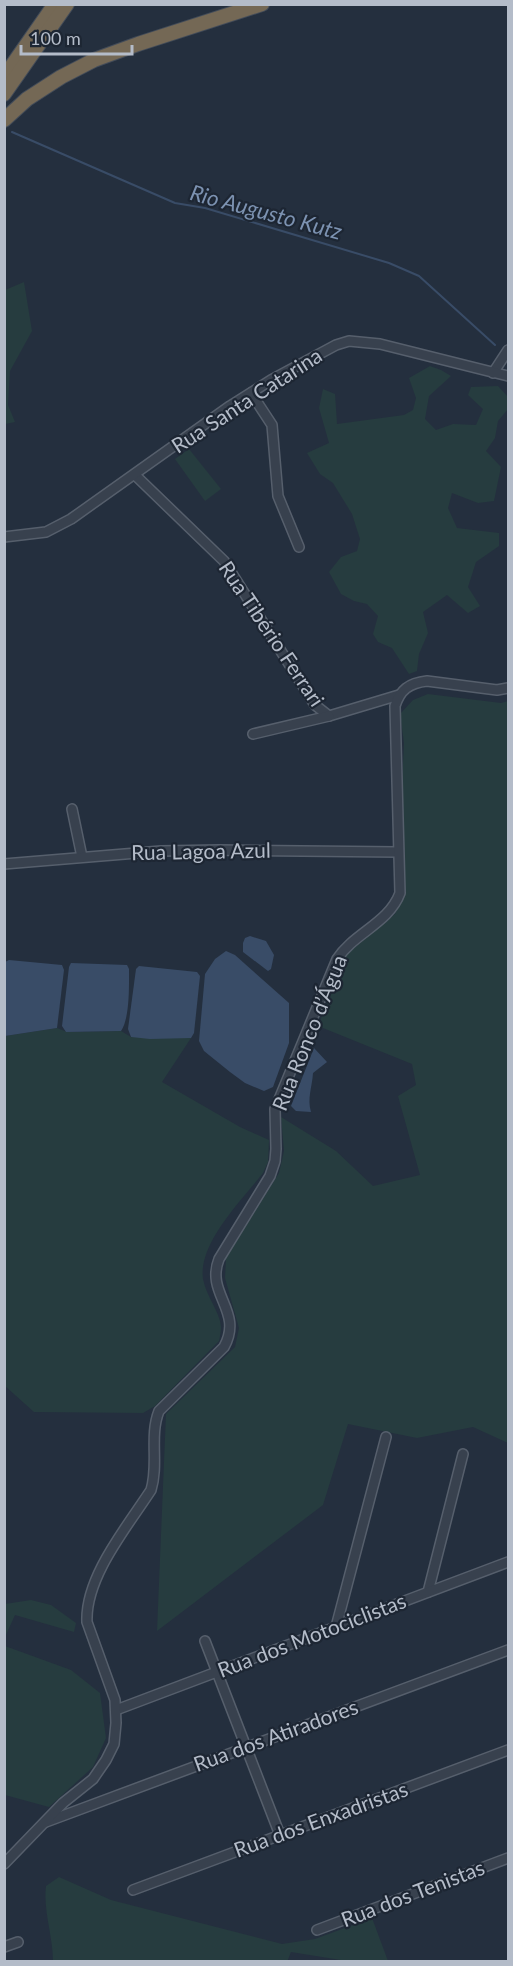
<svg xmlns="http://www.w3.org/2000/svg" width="513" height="1966" viewBox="0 0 513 1966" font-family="Lato,sans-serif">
  <rect width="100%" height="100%" fill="#242f3e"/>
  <g fill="#263c3f">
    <polygon points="24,282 32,331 10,371 8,405 15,422 5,424 5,290"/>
    <polygon points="430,366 441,370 451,376 429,396 425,419 436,430 453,424 476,425 483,409 468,395 471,387 498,386 508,397 508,409 498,421 495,438 486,451 501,467 494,501 478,503 452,493 448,508 457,528 499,533 499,546 476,562 468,587 480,606 468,613 447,595 423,612 428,633 419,654 417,671 409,674 392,648 378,642 373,634 378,616 367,604 354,601 341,594 329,572 341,557 357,551 360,539 352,514 333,483 320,474 307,453 329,443 319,408 323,389 335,394 337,424 404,415 413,410 416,398 409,378"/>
    <polygon points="189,449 221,489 205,501 175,459"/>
    <polygon points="428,694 501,703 508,701 508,1443 473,1427 417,1438 348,1424 323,1505 157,1631 166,1414 235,1347 239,1328 225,1278 226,1258 279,1173 284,1151 281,1117 336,1151 373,1186 420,1175 398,1096 416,1085 412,1064 318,1026 347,954 395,914 405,892 402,786 404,743 400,714 413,700"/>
    <path d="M 57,1028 L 67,1032 L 121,1031 L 131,1037 L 191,1038 L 162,1082 L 240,1127 L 269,1140 L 268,1162 L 263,1173 C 242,1200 198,1243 203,1279 C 206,1296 220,1312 221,1327 C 221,1331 220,1336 219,1341 L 155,1406 L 143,1413 L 34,1412 L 5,1386 L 5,1036 Z"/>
    <polygon points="31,1600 51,1605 76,1623 74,1632 15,1615 5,1637 5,1604"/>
    <polygon points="5,1646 71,1670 100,1693 106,1738 93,1767 49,1807 5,1795"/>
    <path d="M 59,1877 L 111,1900 L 282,1944 L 315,1939 L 372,1918 L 388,1961 L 347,1961 L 291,1952 L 287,1962 L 53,1961 C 53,1936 43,1911 46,1886 Z"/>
  </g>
  <g fill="#394c67">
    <polygon points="250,936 266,941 274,955 271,969 268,971 243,952 243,943 245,938"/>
    <polygon points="226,951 235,955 289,1003 289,1043 273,1087 264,1091 245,1083 230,1072 204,1051 199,1041 205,974 215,959"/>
    <polygon points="9,960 62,965 64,970 57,1028 5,1036 5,962"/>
    <path d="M 71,963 L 127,965 L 129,969 C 129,985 130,1018 121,1031 L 66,1032 L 62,1026 L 69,967 Z"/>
    <polygon points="139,966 197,972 200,976 194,1033 191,1038 150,1039 131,1037 128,1029 136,969"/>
    <path d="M 314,1048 L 327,1062 L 313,1073 C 312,1088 307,1098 311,1112 L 296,1111 L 291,1106 Z"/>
  </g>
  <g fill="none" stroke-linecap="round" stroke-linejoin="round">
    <polyline stroke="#394c67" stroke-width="2" points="12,132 175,203 205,208 389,263 419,276 495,345"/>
    <defs>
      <g id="minor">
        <polyline points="493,373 508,350"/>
        <polyline points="251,393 272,425 278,496 299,547"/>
        <polyline points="135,475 224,561 315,705 329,716 399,695"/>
        <polyline points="4,537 46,532 71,519 230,406 271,380 336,345 349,341 380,344 508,376"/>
        <polyline points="253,734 329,716"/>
        <polyline points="72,809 82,857"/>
        <polyline points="4,864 161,851 219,850 398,852"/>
        <polyline points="428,1592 463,1454"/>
        <polyline points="336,1627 386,1437"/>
        <polyline points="205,1641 280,1835"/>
        <polyline points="116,1710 508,1562"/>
        <polyline points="46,1822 508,1650"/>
        <path d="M 4,1864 L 63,1803 L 93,1779 L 106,1760 L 114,1744 L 116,1723 L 115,1700 L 87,1622 C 85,1577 127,1527 151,1490 C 159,1464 149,1436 159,1411 L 224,1347 C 244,1311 205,1294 219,1259 L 270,1176 L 275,1161 L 276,1149 L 275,1109 L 337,959 C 354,933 389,923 400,893 L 395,706 C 400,690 409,683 427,681 L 497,690 L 508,688"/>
        <polyline points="133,1890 508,1750"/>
        <polyline points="317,1930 508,1858"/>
        <polyline points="4,1947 18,1942"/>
      </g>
      <g id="highway">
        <polyline points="4,77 55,4"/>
        <polyline points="4,94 67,4"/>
        <polyline points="4,120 27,99 61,77 94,60 138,44 262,4"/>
      </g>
    </defs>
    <use href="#minor" stroke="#565f6c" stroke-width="12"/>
    <use href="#highway" stroke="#434c59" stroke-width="16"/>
    <use href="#minor" stroke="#38414e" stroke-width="9"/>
    <use href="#highway" stroke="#746855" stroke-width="14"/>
  </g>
  <g text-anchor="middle" stroke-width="4.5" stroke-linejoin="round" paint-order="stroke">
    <g font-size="21" fill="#b4bcc9" stroke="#1d2633">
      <text transform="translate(247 401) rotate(-33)" y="7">Rua Santa Catarina</text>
      <text transform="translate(271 634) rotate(56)" y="7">Rua Tibério Ferrari</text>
      <text transform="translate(201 852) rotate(-1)" y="7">Rua Lagoa Azul</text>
      <text transform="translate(310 1033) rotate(-68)" y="7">Rua Ronco d’Água</text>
      <text transform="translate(312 1636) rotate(-21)" y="7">Rua dos Motociclistas</text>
      <text transform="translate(276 1736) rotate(-20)" y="7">Rua dos Atiradores</text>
      <text transform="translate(321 1820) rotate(-20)" y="7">Rua dos Enxadristas</text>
      <text transform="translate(413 1894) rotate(-21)" y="7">Rua dos Tenistas</text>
    </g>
    <g font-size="22" font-style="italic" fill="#7c92b1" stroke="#1d2633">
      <text transform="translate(266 212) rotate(15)" y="8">Rio Augusto Kutz</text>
    </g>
  </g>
  <rect width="513" height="1966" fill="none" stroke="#b4bcc9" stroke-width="12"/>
  <path d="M21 45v9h111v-9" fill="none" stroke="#b4bcc9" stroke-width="3"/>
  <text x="30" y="45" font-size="18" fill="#b4bcc9" stroke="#1d2633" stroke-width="4.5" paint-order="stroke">100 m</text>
</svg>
